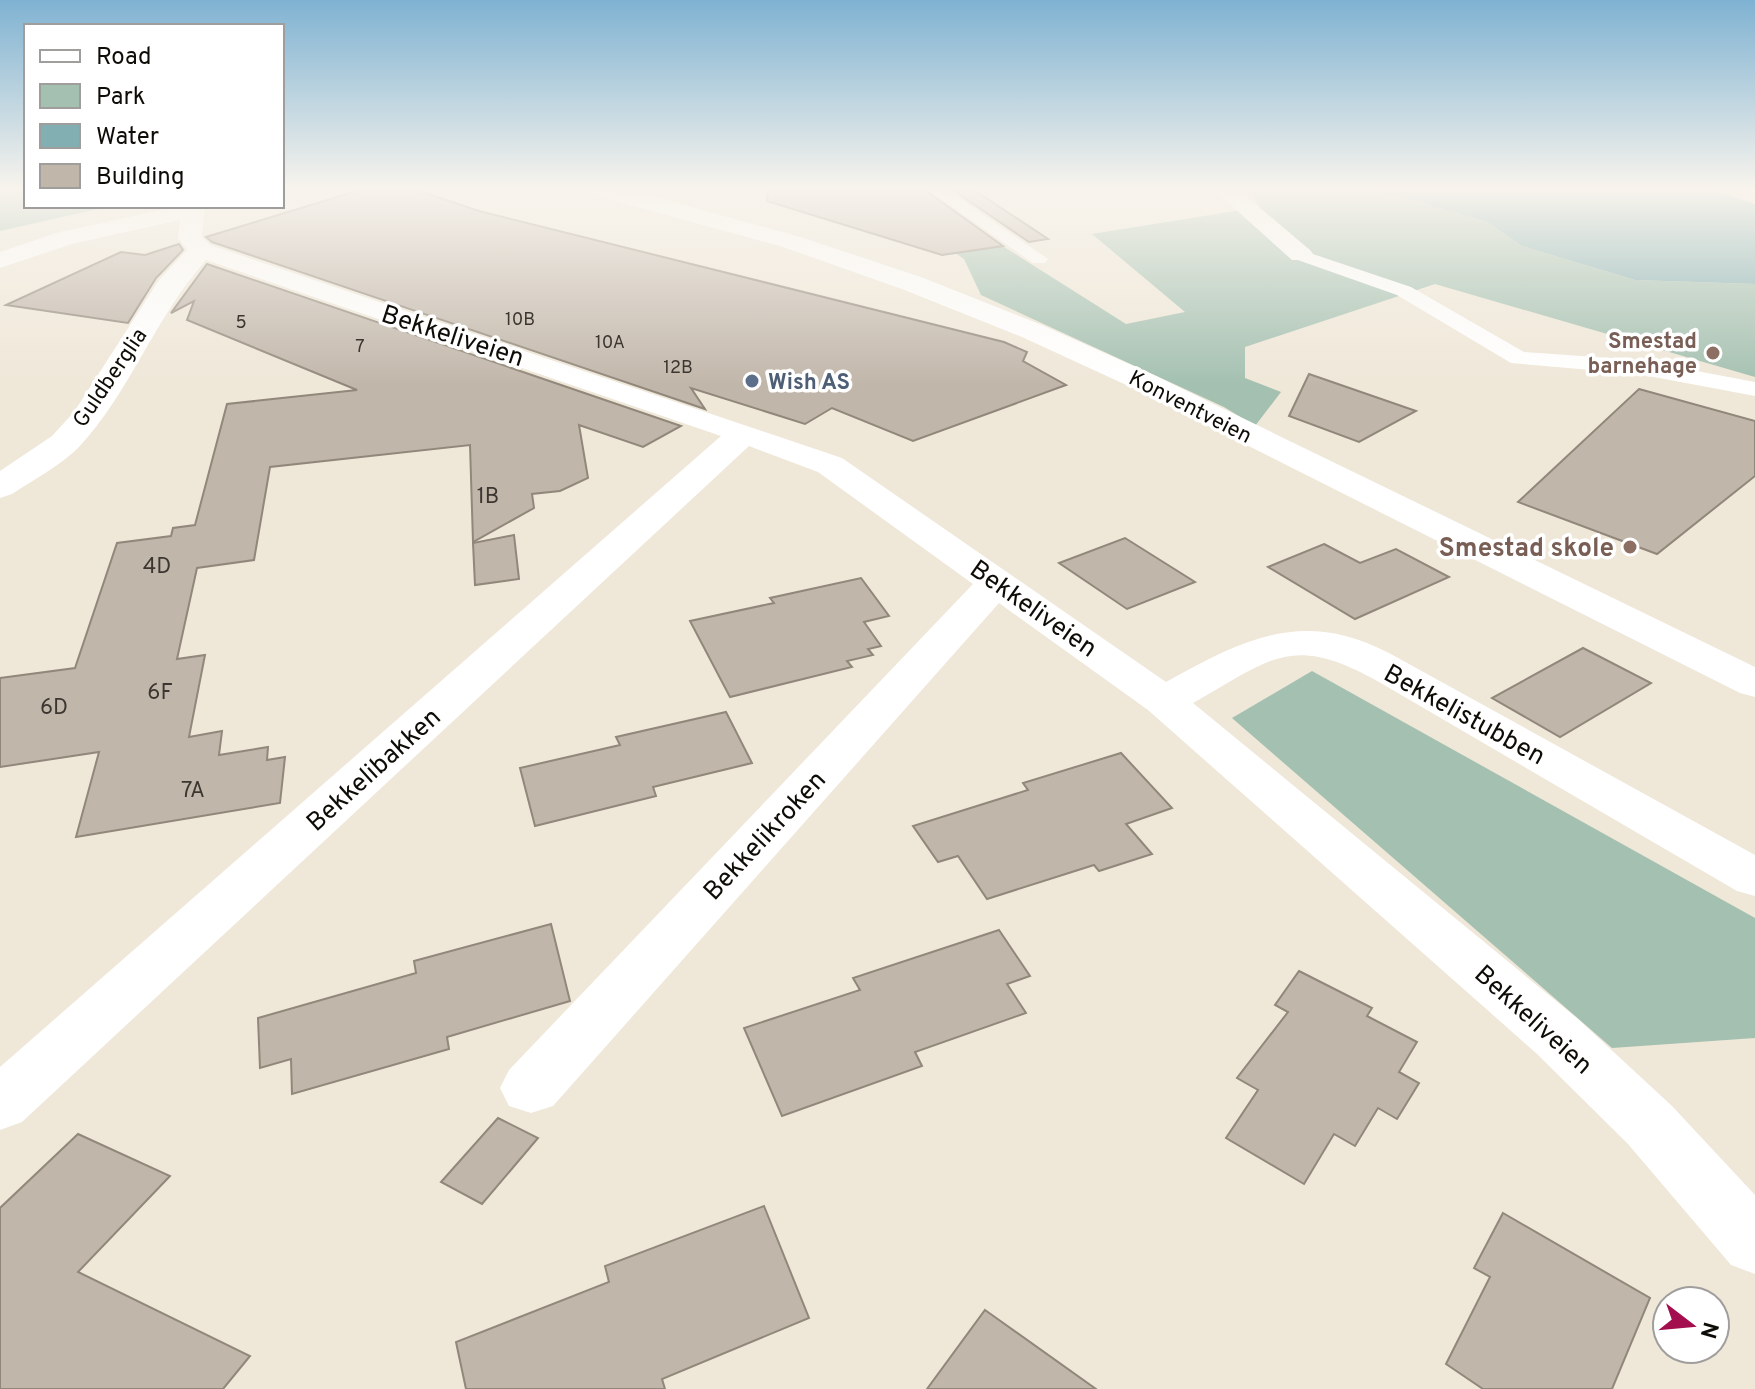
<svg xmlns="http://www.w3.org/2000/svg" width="1755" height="1389" viewBox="0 0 1755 1389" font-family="Overpass,sans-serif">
  <rect width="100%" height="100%" fill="#efe7d8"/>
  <g fill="#a3c0b0">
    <polygon points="0,190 26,190 26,206 111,206 0,231"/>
    <polygon points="866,190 985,235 1126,324 1185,312 1092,234 1260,207 1249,190 1365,190 1413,200 1487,222 1522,246 1635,280 1755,284 1755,377 1435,284 1245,347 1245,378 1281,392 1255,426 1224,407 981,295 964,259"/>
    <polygon points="1312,671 1755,918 1755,1038 1612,1048 1232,718"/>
  </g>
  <polygon fill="#82afb1" points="1365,190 1716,190 1755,204 1755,284 1635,280 1522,246 1487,222 1413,200"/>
  <g fill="#c1b6aa" stroke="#91877a" stroke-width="2">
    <polygon points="360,190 417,190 479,211 1004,342 1027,352 1023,361 1066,385 913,441 832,408 805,424 691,388 705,409 212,242 206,237"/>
    <polygon points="768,190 925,190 1003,246 942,255 767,201"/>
    <polygon points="953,190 974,190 1048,239 1029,242"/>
    <polygon points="179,244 183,250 156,278 128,323 6,305 121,252 145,255"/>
    <polygon points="207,264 681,426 643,447 579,425 588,478 560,491 532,494 534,508 473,542 470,445 270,467 254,560 197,568 177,659 205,655 189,737 222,731 219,755 268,747 267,760 285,757 280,803 76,837 99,752 0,767 0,678 75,668 117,543 171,536 173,528 195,525 227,404 357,390 187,320 194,301 171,313"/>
    <polygon points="1309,374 1416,411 1359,442 1289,416"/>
    <polygon points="1639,389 1755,421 1755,476 1657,554 1518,502"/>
    <polygon points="514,535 519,579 475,585 473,543"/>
    <polygon points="1125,538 1195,582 1127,609 1059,563"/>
    <polygon points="1324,544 1360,563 1396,549 1449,577 1355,619 1268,567"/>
    <polygon points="861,578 889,616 864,622 881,646 868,649 873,655 847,661 852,667 730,697 690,621 774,603 770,598"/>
    <polygon points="1583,648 1651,683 1560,737 1492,698"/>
    <polygon points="726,712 752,763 653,787 656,796 535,826 520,768 620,745 616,737"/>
    <polygon points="1121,753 1172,808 1126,824 1152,854 1099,871 1094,865 987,899 958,856 938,862 913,826 1028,790 1023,783"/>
    <polygon points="551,924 570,1001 447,1037 449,1049 292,1094 291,1059 260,1068 258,1018 416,973 414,961"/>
    <polygon points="999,930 1030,976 1007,984 1026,1013 915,1052 922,1066 782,1116 744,1028 860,990 853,978"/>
    <polygon points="1299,971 1372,1008 1367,1016 1417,1042 1399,1072 1419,1083 1397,1119 1378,1108 1355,1146 1334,1134 1304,1184 1226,1138 1258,1090 1237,1078 1288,1012 1275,1005"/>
    <polygon points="498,1118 538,1138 482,1204 441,1182"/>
    <polygon points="78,1134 170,1176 78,1272 250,1356 223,1389 0,1389 0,1208"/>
    <polygon points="764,1206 809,1318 662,1379 665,1389 466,1389 456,1342 609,1282 605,1266"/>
    <polygon points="1503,1213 1650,1298 1612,1389 1483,1389 1446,1364 1490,1277 1474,1268"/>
    <polygon points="985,1310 1096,1389 927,1389"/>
  </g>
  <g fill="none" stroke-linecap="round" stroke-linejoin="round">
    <g fill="#fff" fill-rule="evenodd">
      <polygon points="928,190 947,190 1048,259 1045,263 1033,263"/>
      <polygon points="1301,250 1411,287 1524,352 1638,360 1755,382 1755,396 1638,374 1511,363 1397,295 1295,259 1292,255"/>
    </g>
    <g fill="#fff" fill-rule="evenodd">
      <polygon points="590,190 630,190 797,236 921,277 1042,325 1156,376 1755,667 1755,697 1740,693 1135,389 1022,337 902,289 780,246 593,195"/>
      <polygon points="1214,190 1239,190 1310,250 1314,255 1310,260 1292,260"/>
      <path d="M 179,206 L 208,206 L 204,212 L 202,237 L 210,245 L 842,458 L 1166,682 C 1243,639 1303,608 1389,653 L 1755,855 L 1755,896 L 1737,891 L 1379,682 C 1292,633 1272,658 1193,703 L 1578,1019 L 1672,1106 L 1755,1195 L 1755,1274 L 1731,1265 L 1628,1144 L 1536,1053 L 1148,710 L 999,603 L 553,1106 L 531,1113 L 509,1106 L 500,1088 L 509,1070 L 973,584 L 818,472 L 749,446 L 22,1122 L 0,1130 L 0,1067 L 721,436 L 206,260 C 155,317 130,393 78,448 C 60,466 33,480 12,494 L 0,498 L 0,471 L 52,436 L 74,412 L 159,280 L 187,250 L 178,238 L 180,220 L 72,244 L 0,268 L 0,252 L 56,233 Z"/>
    </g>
  </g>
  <linearGradient id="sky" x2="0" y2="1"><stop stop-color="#7fb2d2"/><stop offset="0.49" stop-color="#f8f4ed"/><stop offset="1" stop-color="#f8f4ed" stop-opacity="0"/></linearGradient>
  <rect width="1755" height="385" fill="url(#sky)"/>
  <g fill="#8d6e63" stroke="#fff" stroke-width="3">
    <circle cx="1713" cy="353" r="8"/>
    <circle cx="1630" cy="547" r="8"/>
  </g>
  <circle fill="#5c6f8a" stroke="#fff" stroke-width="3" cx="752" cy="381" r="8"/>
  <g text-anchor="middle" stroke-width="7" stroke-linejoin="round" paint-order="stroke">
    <g font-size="18" fill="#3b3630">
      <text x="520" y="325">10B</text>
      <text x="241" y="328">5</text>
      <text x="610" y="348">10A</text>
      <text x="360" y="352">7</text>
      <text x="678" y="373">12B</text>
    </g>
    <g font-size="22" font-weight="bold" fill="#785e54" stroke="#fff" text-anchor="end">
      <text x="1697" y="348">Smestad<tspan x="1697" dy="25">barnehage</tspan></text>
    </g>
    <g font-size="22" fill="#0e0c07" stroke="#fff">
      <text transform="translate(109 377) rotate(-56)" y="8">Guldberglia</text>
      <text transform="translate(1191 406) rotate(27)" y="8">Konventveien</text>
    </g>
    <g font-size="22" font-weight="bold" fill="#4e5e75" stroke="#fff" text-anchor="start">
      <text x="768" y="389">Wish AS</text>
    </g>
    <g font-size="22" fill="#3b3630">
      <text x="488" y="503">1B</text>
      <text x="157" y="573">4D</text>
      <text x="160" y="699">6F</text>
      <text x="54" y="714">6D</text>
      <text x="193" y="797">7A</text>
    </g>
    <g font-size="26" fill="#0e0c07" stroke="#fff">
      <text transform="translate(453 335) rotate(18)" y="9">Bekkeliveien</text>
      <text transform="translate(1034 608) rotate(35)" y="9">Bekkeliveien</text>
      <text transform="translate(1465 714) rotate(29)" y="9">Bekkelistubben</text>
      <text transform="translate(373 769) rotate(-42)" y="9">Bekkelibakken</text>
      <text transform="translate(764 835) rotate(-47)" y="9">Bekkelikroken</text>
      <text transform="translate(1534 1019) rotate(42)" y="9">Bekkeliveien</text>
    </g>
    <g font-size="26" font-weight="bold" fill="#785e54" stroke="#fff" text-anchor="end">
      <text x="1614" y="556">Smestad skole</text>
    </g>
  </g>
  <rect x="24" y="24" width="260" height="184" fill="#ffffff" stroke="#9f9e9c" stroke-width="2"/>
  <rect x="40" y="50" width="40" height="12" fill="#ffffff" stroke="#9f9e9c" stroke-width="2"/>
  <text x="96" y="64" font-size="24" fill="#0e0c07">Road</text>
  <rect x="40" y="84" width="40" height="24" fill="#a3c0b0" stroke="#9f9e9c" stroke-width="2"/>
  <text x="96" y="104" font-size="24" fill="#0e0c07">Park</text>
  <rect x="40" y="124" width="40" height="24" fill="#82afb1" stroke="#9f9e9c" stroke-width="2"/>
  <text x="96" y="144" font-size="24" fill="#0e0c07">Water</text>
  <rect x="40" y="164" width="40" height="24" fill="#c1b6aa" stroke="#9f9e9c" stroke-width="2"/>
  <text x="96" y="184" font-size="24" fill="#0e0c07">Building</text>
  <g transform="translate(1691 1325) rotate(106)"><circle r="38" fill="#ffffff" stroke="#9f9e9c" stroke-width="2"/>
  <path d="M0-6L14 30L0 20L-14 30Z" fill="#a30f4e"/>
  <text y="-12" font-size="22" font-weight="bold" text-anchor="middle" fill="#0e0c07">N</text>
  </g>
</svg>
